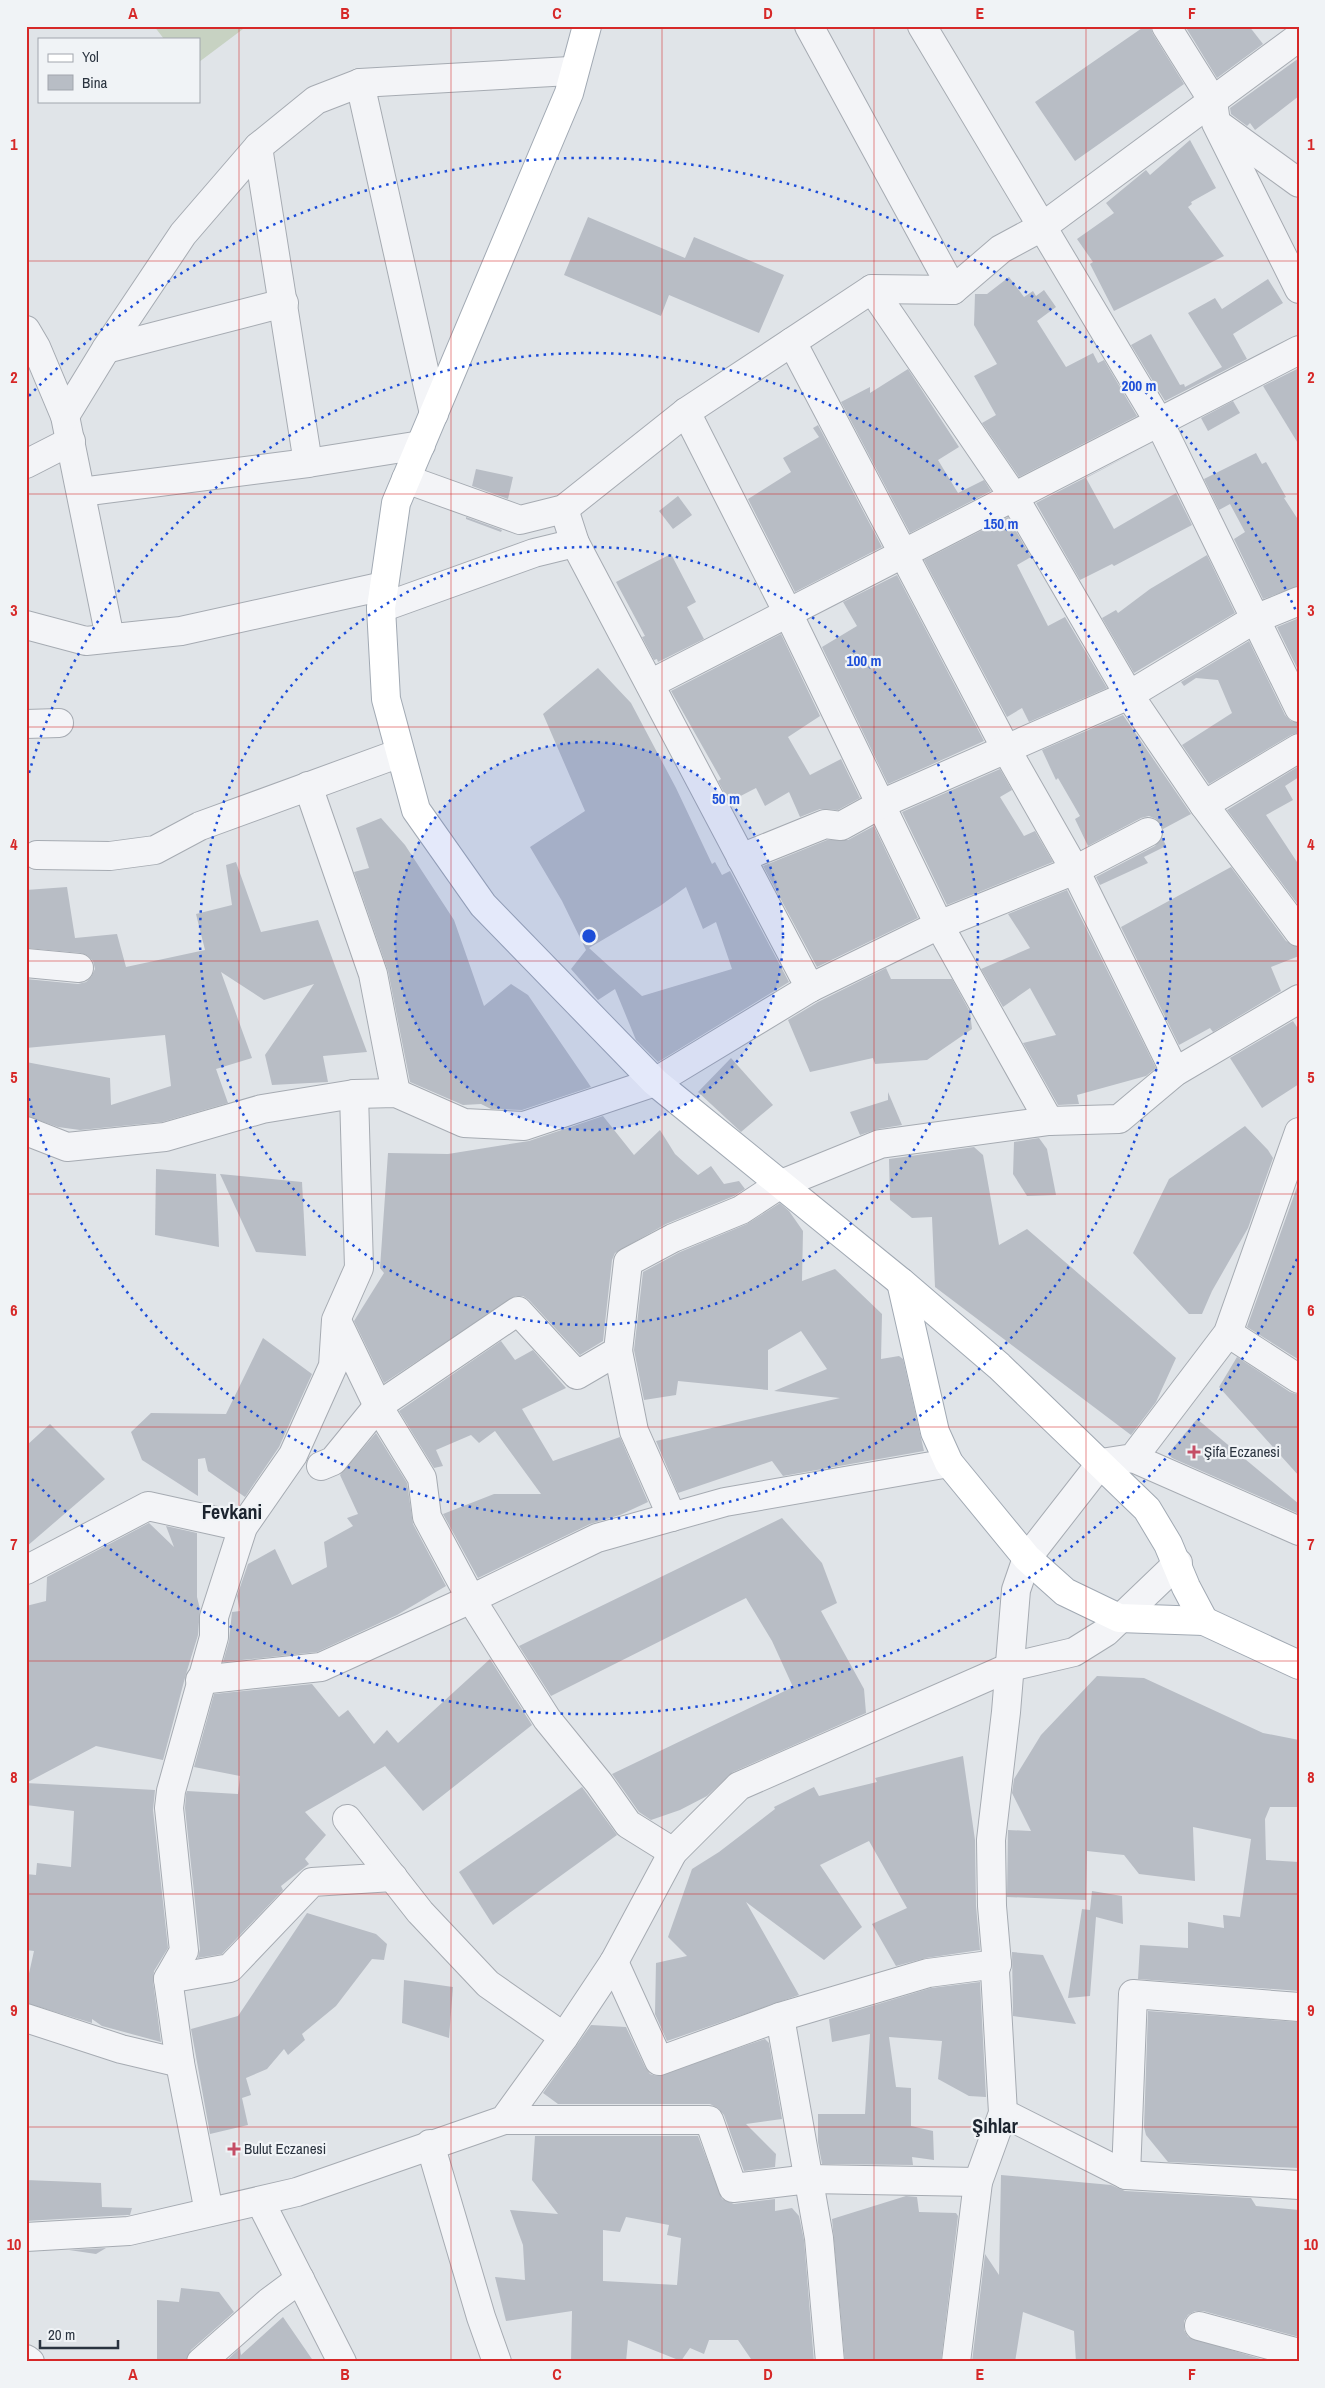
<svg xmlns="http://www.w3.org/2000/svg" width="1325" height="2388" viewBox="0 0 1325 2388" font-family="'Archivo Narrow',sans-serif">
  <rect width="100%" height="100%" fill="#e0e4e8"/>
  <polygon fill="#c7d2c2" points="154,26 247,26 199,62 199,39 164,39"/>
  <g fill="#b8bdc5" fill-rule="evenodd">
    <polygon points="1145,26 1150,26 1153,34 1184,84 1075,161 1035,102"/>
    <polygon points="1185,26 1249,26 1263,44 1217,78"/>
    <polygon points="1299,58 1299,96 1255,130 1250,123 1247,126 1231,114 1230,108"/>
    <polygon points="1190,140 1216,188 1191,202 1192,204 1188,207 1224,256 1114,311 1090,264 1093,262 1077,239 1114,213 1106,203 1146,170 1150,175"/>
    <polygon points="588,217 685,258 694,237 784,275 759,333 669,295 661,316 564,275"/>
    <polygon points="1009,277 1024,297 1033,291 1036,296 1044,290 1056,307 1037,321 1066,367 1093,353 1098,363 1104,360 1137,416 1019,477 982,423 996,415 974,376 997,364 974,325 975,294 987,294"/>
    <polygon points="1268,279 1283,303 1233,334 1247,359 1165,401 1131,345 1151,334 1180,385 1184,384 1185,387 1222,367 1188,313 1215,298 1222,309"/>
    <polygon points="1299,368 1299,445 1263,386"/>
    <polygon points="908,369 959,447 938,460 958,493 984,480 991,491 910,533 841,402 870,387 870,393"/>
    <polygon points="1233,401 1240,413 1208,431 1201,418"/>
    <polygon points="818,425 882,547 795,592 748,499 791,472 783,458 819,437 813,428"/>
    <polygon points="1143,448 1086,478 1114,529 1176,493 1192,525 1114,566 1112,564 1080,580 1036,503"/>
    <polygon points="1256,453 1262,464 1266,462 1286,497 1284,498 1299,521 1299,586 1263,599 1234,539 1245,532 1230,504 1219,510 1204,479"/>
    <polygon points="476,469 513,477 508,499 472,486"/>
    <polygon points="678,496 692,515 673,529 659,511"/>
    <polygon points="466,517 502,530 501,532 466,519"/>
    <polygon points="1008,517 1031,557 1017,565 1048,626 1065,617 1107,688 1029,722 1022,708 1007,717 924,560"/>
    <polygon points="671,554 696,602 687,607 704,639 658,662 657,659 654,660 642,637 645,636 616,582"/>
    <polygon points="1207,555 1235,613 1134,673 1102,618 1116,610 1118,613 1150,589"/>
    <polygon points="897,575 984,741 888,784 822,647 857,626 843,602"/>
    <polygon points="1299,618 1299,672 1277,627"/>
    <polygon points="781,634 820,716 788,737 810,775 841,759 860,798 838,810 820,809 800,817 789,792 765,806 756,788 729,802 718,781 721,779 671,691"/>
    <polygon points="1249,641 1285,715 1291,721 1299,723 1299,732 1291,735 1209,784 1182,745 1232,713 1218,680 1196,678 1184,686 1181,682"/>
    <path d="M 598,668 L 631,703 L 676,788 L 712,864 L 715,862 L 722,875 L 730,871 L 789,982 L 658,1062 L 636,1040 L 615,989 L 598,1000 L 571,969 L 586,950 L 562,901 L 530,847 L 585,811 L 543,714 ZM 686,887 L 703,929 L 716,922 L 732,969 L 642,996 L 589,948 L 660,906 Z"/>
    <polygon points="1123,715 1191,814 1163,829 1156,819 1149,816 1141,818 1088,846 1075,819 1080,816 1058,778 1056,780 1042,750"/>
    <polygon points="1299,766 1299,777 1285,786 1293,800 1266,815 1299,865 1299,906 1227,810"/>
    <polygon points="1000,769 1012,790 1000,797 1024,836 1035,831 1053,862 947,905 902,812"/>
    <polygon points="381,818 405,845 454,920 484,1006 511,984 528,995 591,1087 522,1110 491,1109 481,1104 463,1105 410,1082 388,971 354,872 369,868 356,828"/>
    <polygon points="874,826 918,918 817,967 763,866 827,840 848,840"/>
    <polygon points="1162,837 1166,846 1144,857 1148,863 1100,885 1096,877 1155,846"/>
    <polygon points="236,862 261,932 318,920 367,1052 323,1056 328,1082 272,1085 265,1055 314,984 264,1000 221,972 252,1058 216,1069 228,1103 162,1122 80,1130 58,1127 26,1116 26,1062 110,1078 111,1105 171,1086 165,1035 26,1048 26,979 78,984 86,982 91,977 95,969 93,961 88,956 81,953 26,948 26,890 67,887 75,938 117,934 126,967 205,950 196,914 232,905 226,865"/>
    <polygon points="1231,867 1286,941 1299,947 1299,956 1271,967 1281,991 1213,1032 1210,1028 1179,1045 1121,927"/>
    <polygon points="1067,890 1156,1068 1146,1076 1077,1095 1079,1104 1058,1105 1023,1043 1056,1035 1030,988 1003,1007 981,969 1030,948 1008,914"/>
    <polygon points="886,968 891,979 952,979 970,1012 972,1029 927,1060 875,1064 873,1058 810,1072 788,1020 818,1002"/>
    <polygon points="1293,1021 1299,1030 1299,1084 1262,1108 1230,1058"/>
    <polygon points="731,1058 773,1105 741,1132 698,1092"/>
    <polygon points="888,1092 902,1125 878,1129 860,1135 850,1112 888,1100"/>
    <polygon points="603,1116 634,1155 660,1130 675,1154 698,1175 711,1166 724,1184 739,1181 745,1189 734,1196 666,1224 615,1253 612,1260 603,1341 580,1355 529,1300 523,1296 516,1296 384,1383 354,1321 384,1273 380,1268 388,1153 448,1154 529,1141"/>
    <polygon points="1245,1126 1268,1150 1273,1158 1248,1228 1212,1291 1202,1314 1189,1314 1133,1253 1169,1179"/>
    <polygon points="1039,1138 1047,1149 1056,1195 1027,1196 1013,1174 1014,1142"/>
    <polygon points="974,1147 983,1155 999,1245 1027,1229 1176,1358 1156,1402 1131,1435 935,1287 932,1217 912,1218 890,1200 889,1159"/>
    <polygon points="156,1169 216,1174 219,1247 155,1235"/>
    <polygon points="220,1174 302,1182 306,1256 256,1252"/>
    <polygon points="1297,1187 1299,1187 1299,1360 1247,1327"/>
    <polygon points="780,1203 789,1211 803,1231 802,1281 835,1269 882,1314 881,1359 899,1356 903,1359 924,1451 783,1476 772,1461 678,1493 656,1441 840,1398 774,1391 827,1369 801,1331 768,1350 768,1390 678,1381 676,1395 644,1400 634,1350 643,1272 680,1252 747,1224"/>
    <polygon points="263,1338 312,1374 279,1447 245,1497 208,1471 205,1458 198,1459 198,1496 142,1460 131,1432 151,1413 226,1414"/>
    <polygon points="501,1341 515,1360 533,1350 566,1388 522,1409 553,1461 620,1437 648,1502 620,1515 590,1524 478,1578 443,1514 494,1494 541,1494 495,1431 479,1443 471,1435 436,1450 443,1466 434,1468 399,1411"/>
    <polygon points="1237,1357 1290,1392 1299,1395 1299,1476 1219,1387"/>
    <polygon points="1197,1419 1299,1504 1299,1514 1172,1458 1168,1454"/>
    <polygon points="50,1424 105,1479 26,1547 26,1446"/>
    <polygon points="376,1433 407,1483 413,1524 446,1586 397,1615 317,1652 223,1662 229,1641 232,1612 240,1611 237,1596 248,1564 275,1549 292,1585 327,1567 324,1542 353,1526 347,1518 358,1514 340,1475"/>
    <polygon points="782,1518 822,1563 837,1603 821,1611 864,1689 866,1713 733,1772 707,1796 680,1810 651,1820 639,1812 612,1774 793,1687 772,1641 746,1598 551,1696 519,1646"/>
    <polygon points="149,1523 174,1547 166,1526 197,1533 197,1597 200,1609 198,1635 186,1674 163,1760 96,1746 26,1783 26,1606 46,1601 47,1577"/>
    <polygon points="490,1659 532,1725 423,1811 385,1766 305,1812 326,1835 305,1859 309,1864 281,1886 283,1890 222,1954 198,1958 200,1949 185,1808 186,1794 187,1791 238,1794 240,1776 194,1767 214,1694 312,1684 339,1717 348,1710 374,1744 387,1730 398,1743"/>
    <polygon points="1097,1676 1144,1678 1263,1733 1299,1740 1299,1807 1270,1807 1265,1819 1266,1860 1299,1862 1299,1991 1138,1979 1140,1945 1188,1948 1188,1922 1224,1928 1223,1915 1240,1917 1251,1839 1193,1827 1195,1881 1139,1874 1124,1855 1087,1851 1086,1900 1007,1897 1008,1830 1031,1831 1012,1793 1014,1779 1041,1735"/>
    <polygon points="963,1756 975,1840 976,1906 980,1950 926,1958 896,1966 872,1924 907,1908 869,1841 820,1865 862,1927 824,1960 746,1902 799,1995 667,2041 655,2014 656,1963 687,1956 668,1937 692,1869 719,1852 775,1809 774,1807 814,1787 819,1796 877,1782 875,1778"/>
    <polygon points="26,1783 155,1790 153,1810 168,1948 154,1971 153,1981 161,2042 102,2026 92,2019 92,2023 26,2003 26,1987 34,1951 26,1950 26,1874 36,1875 37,1863 71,1867 74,1811 26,1805"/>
    <polygon points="582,1787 617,1835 493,1925 459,1872"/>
    <polygon points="1092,1891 1122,1896 1123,1924 1096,1917 1090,1996 1068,1998 1082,1909 1090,1910"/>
    <polygon points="307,1913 376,1934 387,1944 384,1960 372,1959 336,2006 302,2034 305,2040 288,2055 284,2049 267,2069 246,2078 251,2095 242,2098 248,2125 210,2134 191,2029 238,2016"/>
    <polygon points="1012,1952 1043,1955 1076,2024 1013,2016"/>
    <polygon points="404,1980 453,1987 449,2038 402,2023"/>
    <polygon points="980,1982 986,2097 969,2096 938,2079 942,2041 889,2037 896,2087 911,2088 911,2126 933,2131 934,2160 912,2157 913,2165 822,2164 818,2142 818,2114 865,2114 870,2034 832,2042 829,2019 931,1988"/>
    <polygon points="1148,2011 1299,2022 1299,2168 1168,2162 1146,2135 1144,2127"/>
    <polygon points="591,2025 626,2027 645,2067 650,2074 657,2076 765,2039 769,2043 782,2119 746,2124 776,2154 775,2167 744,2171 724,2115 718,2108 710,2104 558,2104 543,2093"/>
    <path d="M 535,2136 L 698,2136 L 722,2199 L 734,2204 L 775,2199 L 775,2211 L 792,2208 L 799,2216 L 804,2240 L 814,2362 L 753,2362 L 738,2340 L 709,2340 L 704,2354 L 690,2348 L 681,2361 L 628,2340 L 626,2362 L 571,2362 L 572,2311 L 506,2321 L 495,2277 L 525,2280 L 523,2245 L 510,2210 L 558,2214 L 532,2180 ZM 626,2217 L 669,2225 L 667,2235 L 681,2238 L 677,2285 L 603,2281 L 603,2230 L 620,2232 Z"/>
    <polygon points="1001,2175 1111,2185 1125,2191 1251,2198 1256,2206 1299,2210 1299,2337 1203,2311 1195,2311 1188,2315 1184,2321 1184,2330 1188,2337 1271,2362 1076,2362 1074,2331 1023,2312 1015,2362 972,2362 985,2254 999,2275"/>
    <polygon points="26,2180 101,2183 102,2207 132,2208 130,2215 127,2215 26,2221"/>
    <polygon points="906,2196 917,2197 919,2212 956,2213 958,2216 941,2362 845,2362 832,2219"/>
    <polygon points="106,2248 96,2254 69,2250"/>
    <polygon points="181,2288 219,2292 234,2312 191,2350 186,2362 157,2362 157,2300 179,2302"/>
    <polygon points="283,2317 314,2362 225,2362 240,2348 241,2355"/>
  </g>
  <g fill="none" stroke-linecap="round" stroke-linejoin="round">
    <defs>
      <g id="minor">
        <polyline points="809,26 953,290"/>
        <polyline points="922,26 1159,422 1299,708"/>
        <polyline points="1166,26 1213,101 1216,123 1299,289"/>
        <polyline points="360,83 434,414"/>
        <polyline points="1219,125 1299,183"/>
        <polyline points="258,147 308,463"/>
        <polyline points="872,289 1014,497 1129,695 1204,805 1299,932"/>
        <polyline points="26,330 36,347 65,416 110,638"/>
        <polyline points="792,342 1005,747 1075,870 1175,1072"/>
        <polyline points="106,349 284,303"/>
        <polyline points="686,412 788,613 939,925 1049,1121"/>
        <polyline points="65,416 106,349 183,234 258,147 316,100 360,83 570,71"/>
        <polyline points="26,464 71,441"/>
        <polyline points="406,479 520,520 564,509 686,412 872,289 953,290 1001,249 1042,227 1299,37"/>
        <polyline points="81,492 308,463 421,445"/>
        <polyline points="564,509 575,543 810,988"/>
        <polyline points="381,608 534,553 575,543"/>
        <polyline points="26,625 86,641 181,631 384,586"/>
        <polyline points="650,684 1299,350"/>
        <polyline points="26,724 59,723"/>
        <polyline points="308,786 373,974 396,1093"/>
        <polyline points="1204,805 1299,748"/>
        <polyline points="37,855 110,856 155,850 200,826 400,753"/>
        <polyline points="741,858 825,824 841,826 881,804 1129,695 1255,619 1299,601"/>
        <polyline points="26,963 79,968"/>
        <polyline points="26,1131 67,1147 165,1137 262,1109 354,1094 396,1093 464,1123 524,1126 655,1082 810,988 939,925 1075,870 1148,832"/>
        <polyline points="337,1321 378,1406 422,1478 427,1517 471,1599 503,1650 547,1719 599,1783 628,1824 673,1852"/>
        <polyline points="1228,1333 1299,1379"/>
        <polyline points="618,1351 634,1431 672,1517"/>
        <polyline points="1133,1458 1299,1531"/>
        <polyline points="321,1466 333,1461 378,1406 518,1311 577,1375 618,1351 628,1262 673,1238 741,1210 779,1185 880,1144 1049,1121 1119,1119 1175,1072 1299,999"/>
        <polyline points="26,1570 148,1506 243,1527"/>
        <polyline points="200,1680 321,1667 471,1599 597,1538 725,1502 949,1463"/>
        <polyline points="347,1819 420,1912 488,1984 564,2037"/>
        <polyline points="614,1962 659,2061 780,2017 928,1973 997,1964"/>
        <polyline points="168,1979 230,1968 312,1882 393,1877"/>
        <polyline points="780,2017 819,2238 830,2362"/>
        <polyline points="26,2018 121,2049 180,2063"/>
        <polyline points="1003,2113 1126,2175 1299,2185"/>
        <polyline points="504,2120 709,2120 733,2188 809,2179 978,2182"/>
        <polyline points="430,2144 481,2317 497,2362"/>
        <polyline points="1126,2175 1133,1994 1299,2007"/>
        <polyline points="260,2201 342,2362"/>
        <polyline points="209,2212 180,2063 168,1979 184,1951 169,1808 171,1791 214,1637 214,1617 243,1527 293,1455 333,1366 336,1320 359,1268 354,1094"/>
        <polyline points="26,2237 129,2231 297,2192 504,2120 564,2037 614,1962 673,1852 739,1786 1010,1667 1074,1652 1106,1632 1178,1563"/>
        <polyline points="1199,2326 1299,2353"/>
        <polyline points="26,2359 30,2362"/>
        <polyline points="201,2362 269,2302 300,2279"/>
        <polyline points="956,2362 978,2182 1003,2113 995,1971 997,1964 992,1906 991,1840 1006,1712 1016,1590 1027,1558 1101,1463 1133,1458 1228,1333 1299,1132"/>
      </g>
      <g id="major">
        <polyline points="587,26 569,93 396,503 381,608 386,699 416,810 483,905 655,1082 901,1282 999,1366 1147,1509 1168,1544 1186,1587 1204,1621"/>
        <polyline points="901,1282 935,1432 949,1463 1027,1558 1065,1592 1119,1618 1204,1621 1299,1665"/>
      </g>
    </defs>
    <use href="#minor" stroke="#a6abb2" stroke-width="30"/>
    <use href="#major" stroke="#a1a9b3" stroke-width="30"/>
    <use href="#minor" stroke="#f3f4f7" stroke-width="28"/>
    <use href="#major" stroke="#fff" stroke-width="28"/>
  </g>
  <path fill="none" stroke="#d62828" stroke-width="1" stroke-opacity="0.55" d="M 239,26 L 239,2362M 451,26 L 451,2362M 662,26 L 662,2362M 874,26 L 874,2362M 1086,26 L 1086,2362M 26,261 L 1299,261M 26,494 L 1299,494M 26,727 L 1299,727M 26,961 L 1299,961M 26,1194 L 1299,1194M 26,1427 L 1299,1427M 26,1661 L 1299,1661M 26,1894 L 1299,1894M 26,2127 L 1299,2127"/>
  <circle cx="589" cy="936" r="194" fill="#1d4ed8" fill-opacity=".12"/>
  <g fill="none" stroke="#1d4ed8" stroke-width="2.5" stroke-dasharray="2.5 5">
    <circle cx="589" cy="936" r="194"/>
    <circle cx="589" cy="936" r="389"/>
    <path d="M27 780A583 583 0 1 1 27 1092"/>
    <path d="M1297 1259A778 778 0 0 1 29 1476M29 396A778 778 0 0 1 1297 613"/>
  </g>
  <g fill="#c54e66" stroke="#f0f3f6" stroke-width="2">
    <path d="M1191.5 1444.5h5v5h5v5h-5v5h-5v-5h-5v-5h5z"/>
    <path d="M231.5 2141.5h5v5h5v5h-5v5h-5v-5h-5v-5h5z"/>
  </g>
  <g text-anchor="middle" stroke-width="4.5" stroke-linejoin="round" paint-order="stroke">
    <g font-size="15" fill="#2a333f" stroke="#f0f3f6" text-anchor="start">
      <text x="1204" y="1457">Şifa Eczanesi</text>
      <text x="244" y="2154">Bulut Eczanesi</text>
    </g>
    <g font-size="20" font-weight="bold" fill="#1c242f" stroke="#f0f3f6">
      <text x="232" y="1519">Fevkani</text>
      <text x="995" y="2133">Şıhlar</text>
    </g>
  </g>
  <circle cx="589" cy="936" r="8" fill="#1d4ed8" stroke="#f0f3f6" stroke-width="2.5"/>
  <g font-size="15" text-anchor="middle" font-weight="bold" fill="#1d4ed8" stroke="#f0f3f6" stroke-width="4.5" stroke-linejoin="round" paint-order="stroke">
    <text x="1139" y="391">200 m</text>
    <text x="1001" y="529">150 m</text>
    <text x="864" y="666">100 m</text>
    <text x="726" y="804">50 m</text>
  </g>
  <rect width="1325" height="2388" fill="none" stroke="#f0f3f6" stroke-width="55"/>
  <rect x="38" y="38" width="162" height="65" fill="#f0f3f6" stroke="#a1a6ad"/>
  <rect x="48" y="54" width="25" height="8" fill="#ffffff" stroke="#a1a6ad"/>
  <text x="82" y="62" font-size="15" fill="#2a333f">Yol</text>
  <rect x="48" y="75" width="25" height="15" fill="#b8bdc5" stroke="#a1a6ad"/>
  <text x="82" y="88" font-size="15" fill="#2a333f">Bina</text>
  <path d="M40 2340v8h78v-8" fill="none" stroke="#2a333f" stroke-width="2.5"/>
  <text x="48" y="2340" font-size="15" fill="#2a333f" stroke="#f0f3f6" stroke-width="4" paint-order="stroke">20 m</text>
  <rect x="28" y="28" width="1270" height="2332" fill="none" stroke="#d62828" stroke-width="2"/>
  <g font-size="16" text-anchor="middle" font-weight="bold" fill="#d62828">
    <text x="133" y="19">A</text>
    <text x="345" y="19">B</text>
    <text x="557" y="19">C</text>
    <text x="768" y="19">D</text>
    <text x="980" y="19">E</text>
    <text x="1192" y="19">F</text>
    <text x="14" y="150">1</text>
    <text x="1311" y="150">1</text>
    <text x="14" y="383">2</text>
    <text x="1311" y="383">2</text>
    <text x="14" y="616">3</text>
    <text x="1311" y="616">3</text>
    <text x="14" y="850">4</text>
    <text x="1311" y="850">4</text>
    <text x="14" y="1083">5</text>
    <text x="1311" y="1083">5</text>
    <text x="14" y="1316">6</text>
    <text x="1311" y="1316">6</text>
    <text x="14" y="1550">7</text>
    <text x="1311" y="1550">7</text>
    <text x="14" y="1783">8</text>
    <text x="1311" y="1783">8</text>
    <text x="14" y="2016">9</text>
    <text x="1311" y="2016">9</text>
    <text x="14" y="2250">10</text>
    <text x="1311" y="2250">10</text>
    <text x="133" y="2380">A</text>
    <text x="345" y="2380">B</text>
    <text x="557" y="2380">C</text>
    <text x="768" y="2380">D</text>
    <text x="980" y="2380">E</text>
    <text x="1192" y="2380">F</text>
  </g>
</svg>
